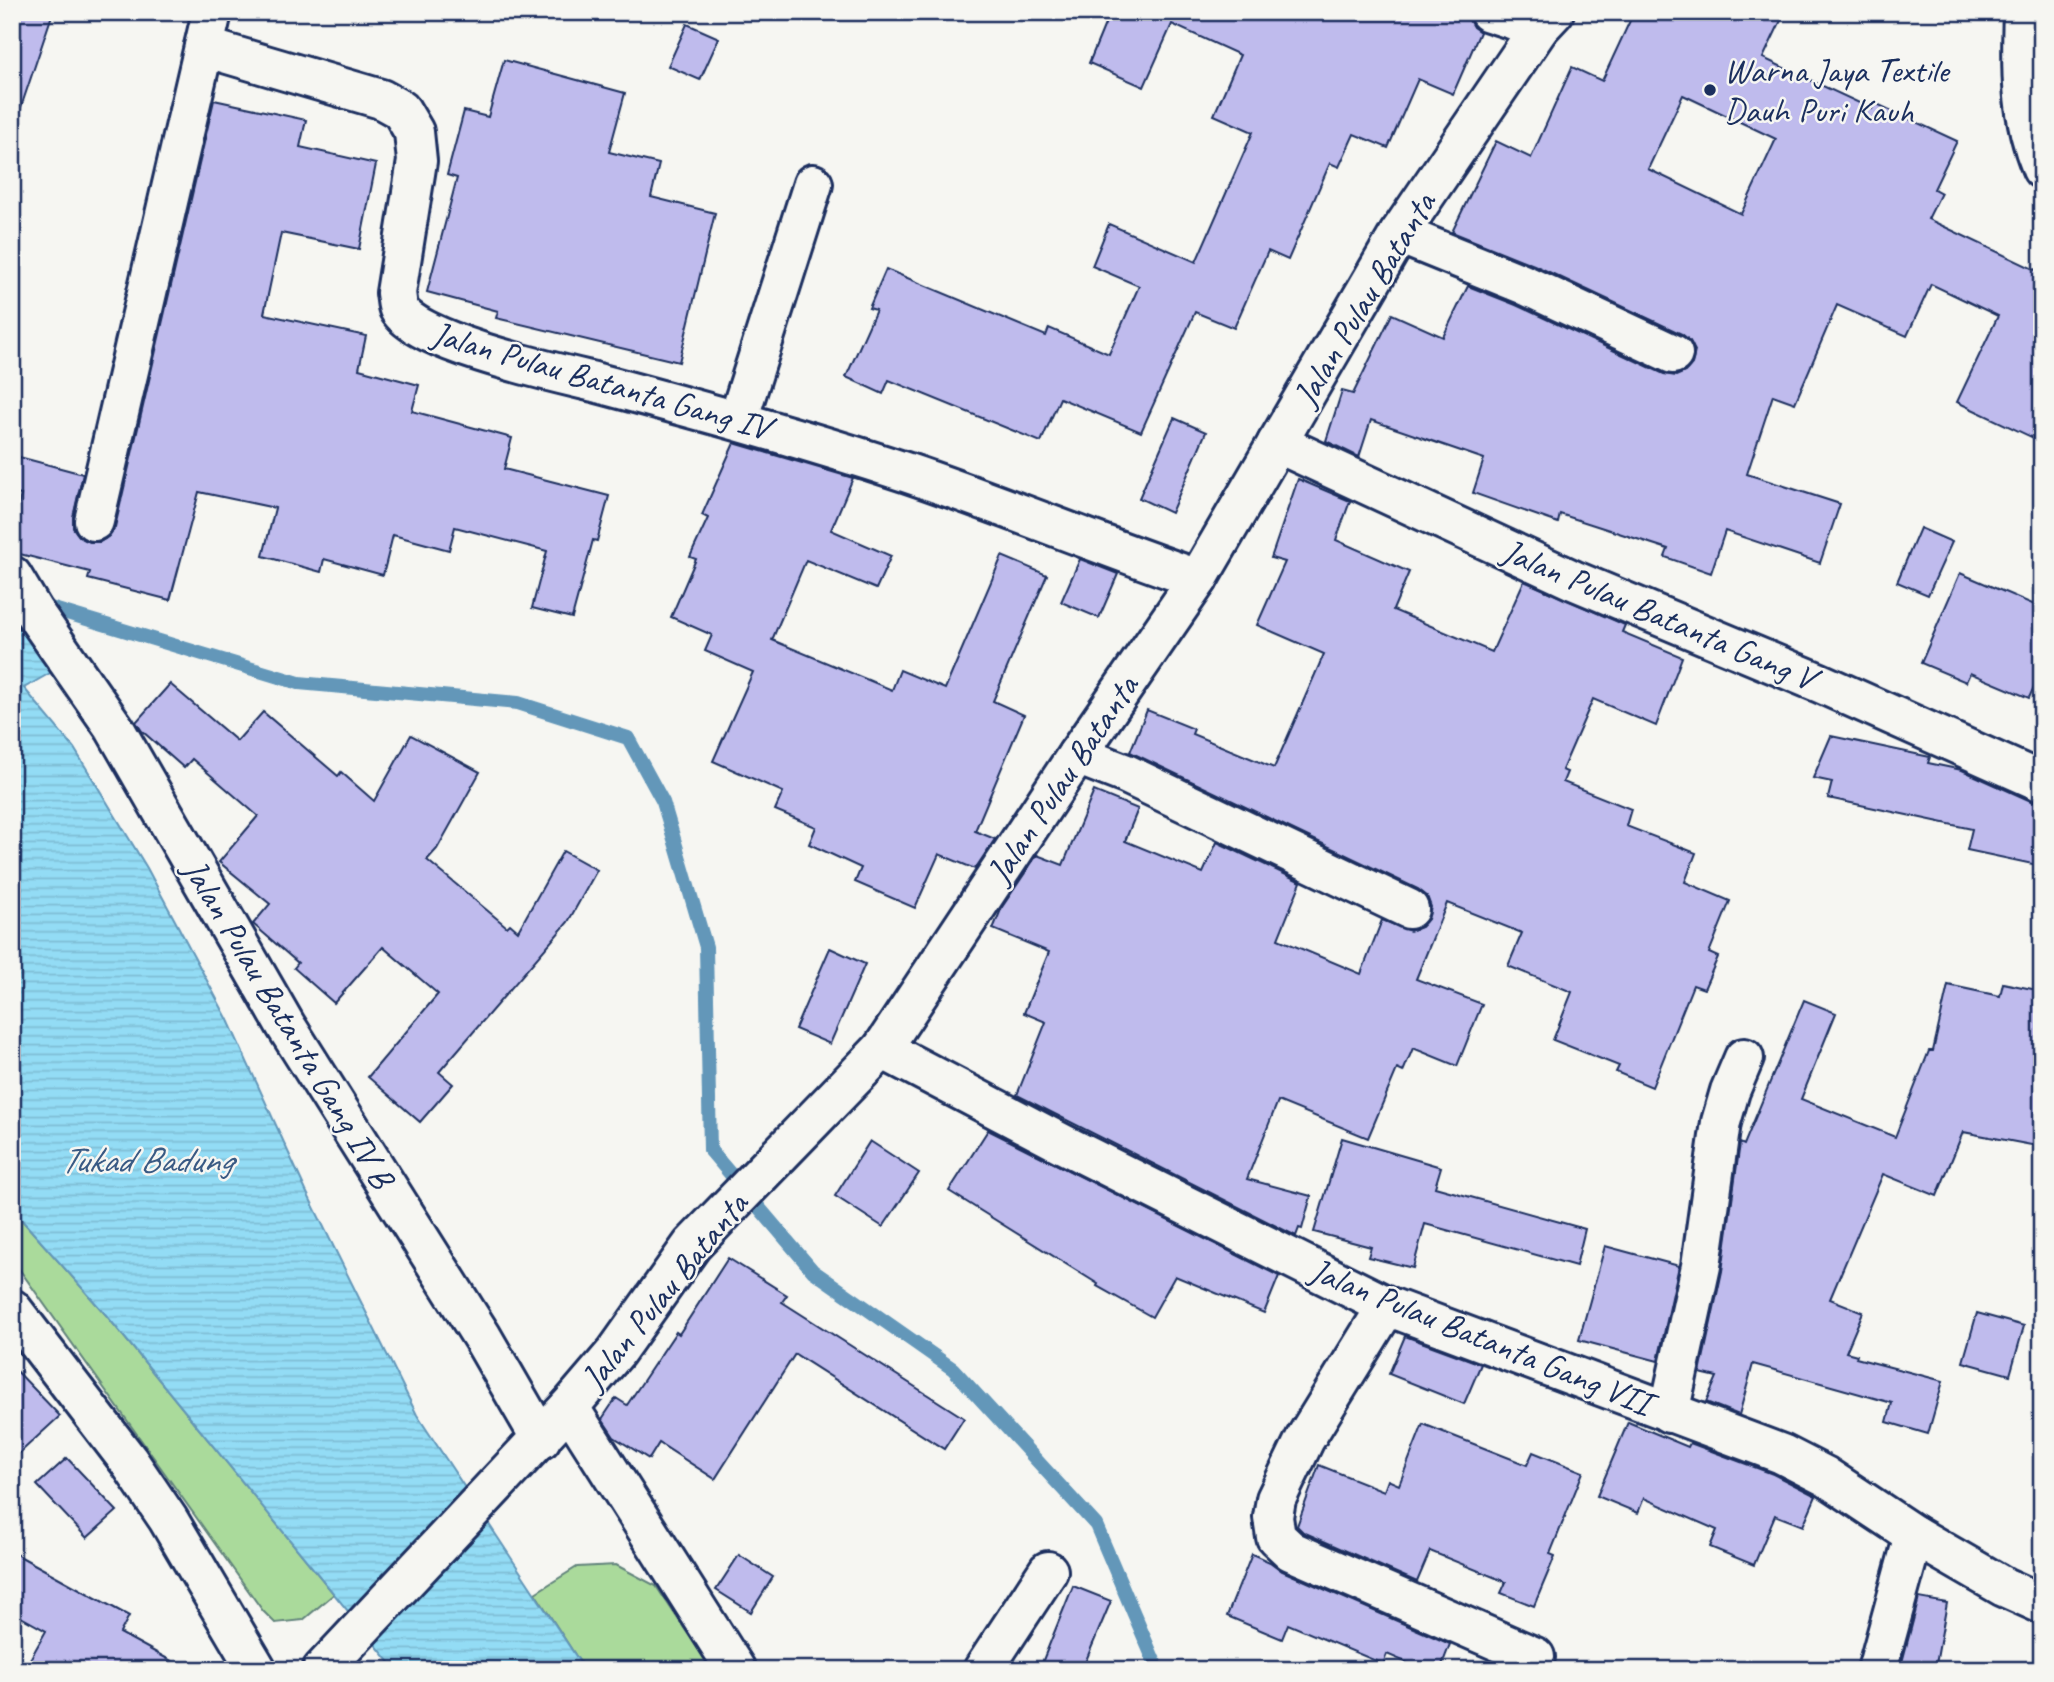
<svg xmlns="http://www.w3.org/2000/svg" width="2054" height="1682" viewBox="0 0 2054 1682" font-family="Caveat,sans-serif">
  <defs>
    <pattern id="water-rules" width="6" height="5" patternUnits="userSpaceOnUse" patternTransform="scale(1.75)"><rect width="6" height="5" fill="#93dcf5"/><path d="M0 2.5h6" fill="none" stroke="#7ebdd4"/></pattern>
  </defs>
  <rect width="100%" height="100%" fill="#f6f6f2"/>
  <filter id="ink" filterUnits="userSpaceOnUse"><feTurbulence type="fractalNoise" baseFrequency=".0143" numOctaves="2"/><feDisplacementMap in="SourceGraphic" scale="14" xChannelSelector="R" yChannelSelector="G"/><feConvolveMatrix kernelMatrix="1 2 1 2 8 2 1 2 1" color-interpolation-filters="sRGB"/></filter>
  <g filter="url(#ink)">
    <g fill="#aada9b" stroke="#62847c" stroke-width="2">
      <polygon points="12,1209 107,1316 334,1594 303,1620 275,1623 263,1611 12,1259"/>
      <polygon points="616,1565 656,1586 712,1670 585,1670 535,1593 577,1567"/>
    </g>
    <polygon fill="url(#water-rules)" stroke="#6397b9" stroke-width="2" points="12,604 57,669 24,688 74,748 147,868 228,1020 306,1191 417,1415 585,1670 396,1670 107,1316 12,1209"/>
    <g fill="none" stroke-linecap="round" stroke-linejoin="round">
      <polyline stroke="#6397b9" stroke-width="14" points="37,604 299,683 518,703 628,738 663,802 706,947 710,1150 813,1271 953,1369 1096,1525 1158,1670"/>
    </g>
    <g fill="#bfbbed" stroke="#1b2f5e" stroke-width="2" fill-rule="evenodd">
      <polygon points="12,12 53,12 19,113 12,112"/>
      <polygon points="1110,12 1454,12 1468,18 1473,27 1480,32 1453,94 1418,79 1388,148 1354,134 1339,167 1330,163 1288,260 1268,251 1234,328 1195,312 1141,432 1060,398 1041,442 889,380 883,394 846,377 876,310 869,308 886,269 1046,336 1049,328 1109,354 1139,286 1092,266 1109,224 1196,262 1253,132 1214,115 1240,55 1172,24 1144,87 1089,63"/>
      <path d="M 1634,12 L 1785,12 L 1763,58 L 1872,109 L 1875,103 L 1957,141 L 1934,189 L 1941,193 L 1928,219 L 2042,273 L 2042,442 L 1957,402 L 1998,316 L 1931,284 L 1907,336 L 1837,305 L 1795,403 L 1773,395 L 1747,474 L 1840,504 L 1820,563 L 1725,531 L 1711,573 L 1665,557 L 1668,549 L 1560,514 L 1558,523 L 1473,493 L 1484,459 L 1371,420 L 1359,457 L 1326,441 L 1342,391 L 1353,394 L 1392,314 L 1443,337 L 1468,286 L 1516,305 L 1664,374 L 1676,376 L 1685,372 L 1692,364 L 1695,351 L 1690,341 L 1682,334 L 1534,265 L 1452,232 L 1496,141 L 1531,158 L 1572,67 L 1602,81 ZM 1683,95 L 1776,139 L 1741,214 L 1648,169 Z"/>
      <polygon points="687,24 719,38 700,80 668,66"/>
      <polygon points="504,60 625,93 609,152 659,164 651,197 715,213 679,362 496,318 498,311 427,292 457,178 447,175 464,111 488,117"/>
      <polygon points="214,100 306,120 300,147 376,164 359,249 281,233 264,314 366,336 359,369 419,385 412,411 512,438 504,469 609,496 597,541 593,540 572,618 532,608 547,551 455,527 449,550 393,535 383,575 324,559 321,572 263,556 275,508 199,492 170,600 88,579 90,572 12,552 12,530 21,495 12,493 12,455 83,474 73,517 73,528 80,537 90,542 100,542 109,536 115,527"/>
      <polygon points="1174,418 1206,432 1171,513 1139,498"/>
      <polygon points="734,443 853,478 831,530 891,556 876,589 806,560 772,640 892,690 900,670 945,689 1002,556 1047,575 993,701 1024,715 975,831 995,839 975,869 939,854 915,908 855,882 861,868 809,844 816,827 775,810 783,792 713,761 753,672 705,651 712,635 671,617 696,559 690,557 708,518 702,515"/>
      <polygon points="1298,479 1350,501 1336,540 1409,572 1393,610 1492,652 1524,581 1625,625 1622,632 1682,657 1656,726 1593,699 1562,770 1567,772 1563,782 1631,809 1626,826 1696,853 1685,882 1730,901 1709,953 1718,957 1704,989 1693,985 1652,1087 1616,1072 1619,1066 1553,1040 1572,992 1508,966 1522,933 1447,903 1416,979 1482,1004 1457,1066 1413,1048 1403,1072 1397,1069 1368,1138 1278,1101 1247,1179 1311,1196 1302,1229 1299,1228 1296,1236 1017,1095 1046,1022 1024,1013 1049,952 993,929 1002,907 1037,855 1063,865 1094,791 1138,809 1125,841 1203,873 1217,842 1301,882 1278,939 1361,974 1382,920 1410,931 1421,927 1428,919 1431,907 1427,896 1418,889 1130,752 1147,710 1194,729 1192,734 1274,768 1324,654 1257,625 1285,562 1271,558"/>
      <polygon points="1920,528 1952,542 1928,595 1897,582"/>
      <polygon points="1080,559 1118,574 1099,618 1061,602"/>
      <polygon points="1960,573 2042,608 2042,669 2029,698 1970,673 1966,682 1921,663"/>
      <polygon points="170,684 237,741 263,712 338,776 341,772 374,801 411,735 480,772 437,849 427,860 507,927 510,924 518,931 563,851 597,870 568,922 439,1072 453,1084 420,1122 368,1077 438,994 383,947 334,1003 294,968 298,963 253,924 270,904 219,862 258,816 192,759 184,768 142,731 136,722"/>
      <polygon points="1831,736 1930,757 1928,763 1962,770 2033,802 2042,803 2042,866 1967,850 1972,829 1828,798 1832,782 1813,778"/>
      <polygon points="830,948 865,964 830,1044 795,1029"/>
      <polygon points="2003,983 2042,991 2042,1147 1963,1132 1937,1196 1883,1174 1830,1299 1863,1312 1846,1352 1857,1355 1856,1358 1943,1381 1928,1434 1887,1422 1892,1403 1753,1364 1739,1415 1706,1402 1717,1377 1700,1373 1722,1271 1740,1143 1744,1145 1804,1000 1836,1013 1801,1099 1895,1137 1929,1051 1933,1051 1948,985 2000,996"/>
      <polygon points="988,1130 1279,1276 1264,1313 1175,1276 1152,1317 1097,1286 1098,1284 949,1191"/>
      <polygon points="1342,1138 1441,1167 1435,1187 1585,1229 1576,1266 1425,1224 1413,1268 1368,1257 1371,1247 1314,1232"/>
      <polygon points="870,1141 919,1173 883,1227 835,1196"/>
      <polygon points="1605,1246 1679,1266 1658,1361 1579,1340"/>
      <polygon points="728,1258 787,1295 782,1302 964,1418 944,1449 795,1354 715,1479 659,1443 649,1459 614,1437 602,1419 616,1398 627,1405 676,1332 679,1334"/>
      <polygon points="1977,1313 2024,1326 2010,1375 1963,1362"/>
      <polygon points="1405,1336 1481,1364 1464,1404 1389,1374"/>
      <polygon points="12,1366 60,1416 12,1460"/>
      <polygon points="1628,1422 1688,1447 1690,1443 1773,1474 1814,1495 1816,1496 1803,1526 1775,1515 1754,1565 1710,1547 1717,1530 1644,1498 1638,1513 1597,1496"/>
      <polygon points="1423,1424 1527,1465 1533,1452 1583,1472 1550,1554 1555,1556 1534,1606 1501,1593 1506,1582 1430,1551 1417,1582 1303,1532 1297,1526 1319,1465 1384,1491 1388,1480 1399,1485"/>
      <polygon points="67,1458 117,1511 87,1538 37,1485"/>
      <polygon points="12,1552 129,1616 120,1633 188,1670 24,1670 46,1631 12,1612"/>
      <polygon points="1252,1554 1270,1562 1282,1571 1450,1644 1440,1670 1424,1670 1387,1654 1383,1664 1288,1624 1282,1639 1227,1616"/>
      <polygon points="739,1555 773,1577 751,1612 716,1590"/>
      <polygon points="1073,1586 1111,1601 1082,1670 1039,1670"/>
      <polygon points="1919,1598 1947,1603 1935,1670 1900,1670"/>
    </g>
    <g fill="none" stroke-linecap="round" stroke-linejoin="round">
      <defs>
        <g id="minor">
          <polyline points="1489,12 1539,28"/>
          <path d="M 2023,12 C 2021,68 2020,117 2042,169"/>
          <path d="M 204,47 L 381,99 L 401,110 L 414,132 L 417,161 L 396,293 C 397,298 397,305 399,309 C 416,342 556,373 594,382 C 699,410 802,438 905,472 C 1003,505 1099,545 1198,579"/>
          <polyline points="1399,234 1525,285 1673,354"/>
          <polyline points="738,420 813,184"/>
          <polyline points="1277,443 1573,580 1820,683 2042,782"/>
          <polyline points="94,521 212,12"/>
          <polyline points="12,576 33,611 115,729 286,1026 482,1337 541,1439"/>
          <polyline points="1077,755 1126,774 1409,909"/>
          <polyline points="882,1049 1063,1144 1387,1306 1782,1454 1825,1476 1914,1535 2004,1587 2042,1604"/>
          <polyline points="1387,1306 1305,1439 1276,1499 1273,1517 1276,1537 1291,1551 1535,1657"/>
          <polyline points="12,1309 128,1460 168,1519 257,1670"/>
          <polyline points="569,1407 736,1670"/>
          <polyline points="1669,1413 1701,1266 1721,1122 1730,1091 1744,1058"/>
          <polyline points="322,1670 569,1407 616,1352 692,1245 882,1049 1077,755 1198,579 1399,234 1539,28 1554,12"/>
          <polyline points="983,1670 1048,1571"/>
          <polyline points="1877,1670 1914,1535"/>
        </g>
      </defs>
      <use href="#minor" stroke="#1b2f5e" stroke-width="44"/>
      <use href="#minor" stroke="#f6f6f2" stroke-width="38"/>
    </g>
  </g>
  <circle fill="#1b2f5e" stroke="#f6f6f2" stroke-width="2.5" cx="1710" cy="90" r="7"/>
  <g text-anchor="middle" stroke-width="5" stroke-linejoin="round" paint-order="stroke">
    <g font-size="35" fill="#1b2f5e" stroke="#f6f6f2" text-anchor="start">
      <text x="1724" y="82">Warna Jaya Textile<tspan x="1724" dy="40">Dauh Puri Kauh</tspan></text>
    </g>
    <g font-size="35" fill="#1b2f5e" stroke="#f6f6f2">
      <text transform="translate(1364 299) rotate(-59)" y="12">Jalan Pulau Batanta</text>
      <text transform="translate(601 380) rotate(16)" y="12">Jalan Pulau Batanta Gang IV</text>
      <text transform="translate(1659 614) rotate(23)" y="12">Jalan Pulau Batanta Gang V</text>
      <text transform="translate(1062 779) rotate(-56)" y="12">Jalan Pulau Batanta</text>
      <text transform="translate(289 1023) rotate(59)" y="12">Jalan Pulau Batanta Gang IV B</text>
      <text transform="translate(664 1291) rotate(-51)" y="12">Jalan Pulau Batanta</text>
      <text transform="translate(1481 1336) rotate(22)" y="12">Jalan Pulau Batanta Gang VII</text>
    </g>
    <g font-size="37" font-style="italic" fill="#395a84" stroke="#f6f6f2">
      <text x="146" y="1172">Tukad Badung</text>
    </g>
  </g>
  <rect width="2054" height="1682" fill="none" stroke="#f6f6f2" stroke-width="42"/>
  <rect x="21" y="21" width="2012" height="1640" fill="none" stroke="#1b2f5e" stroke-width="2.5" filter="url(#ink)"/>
</svg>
